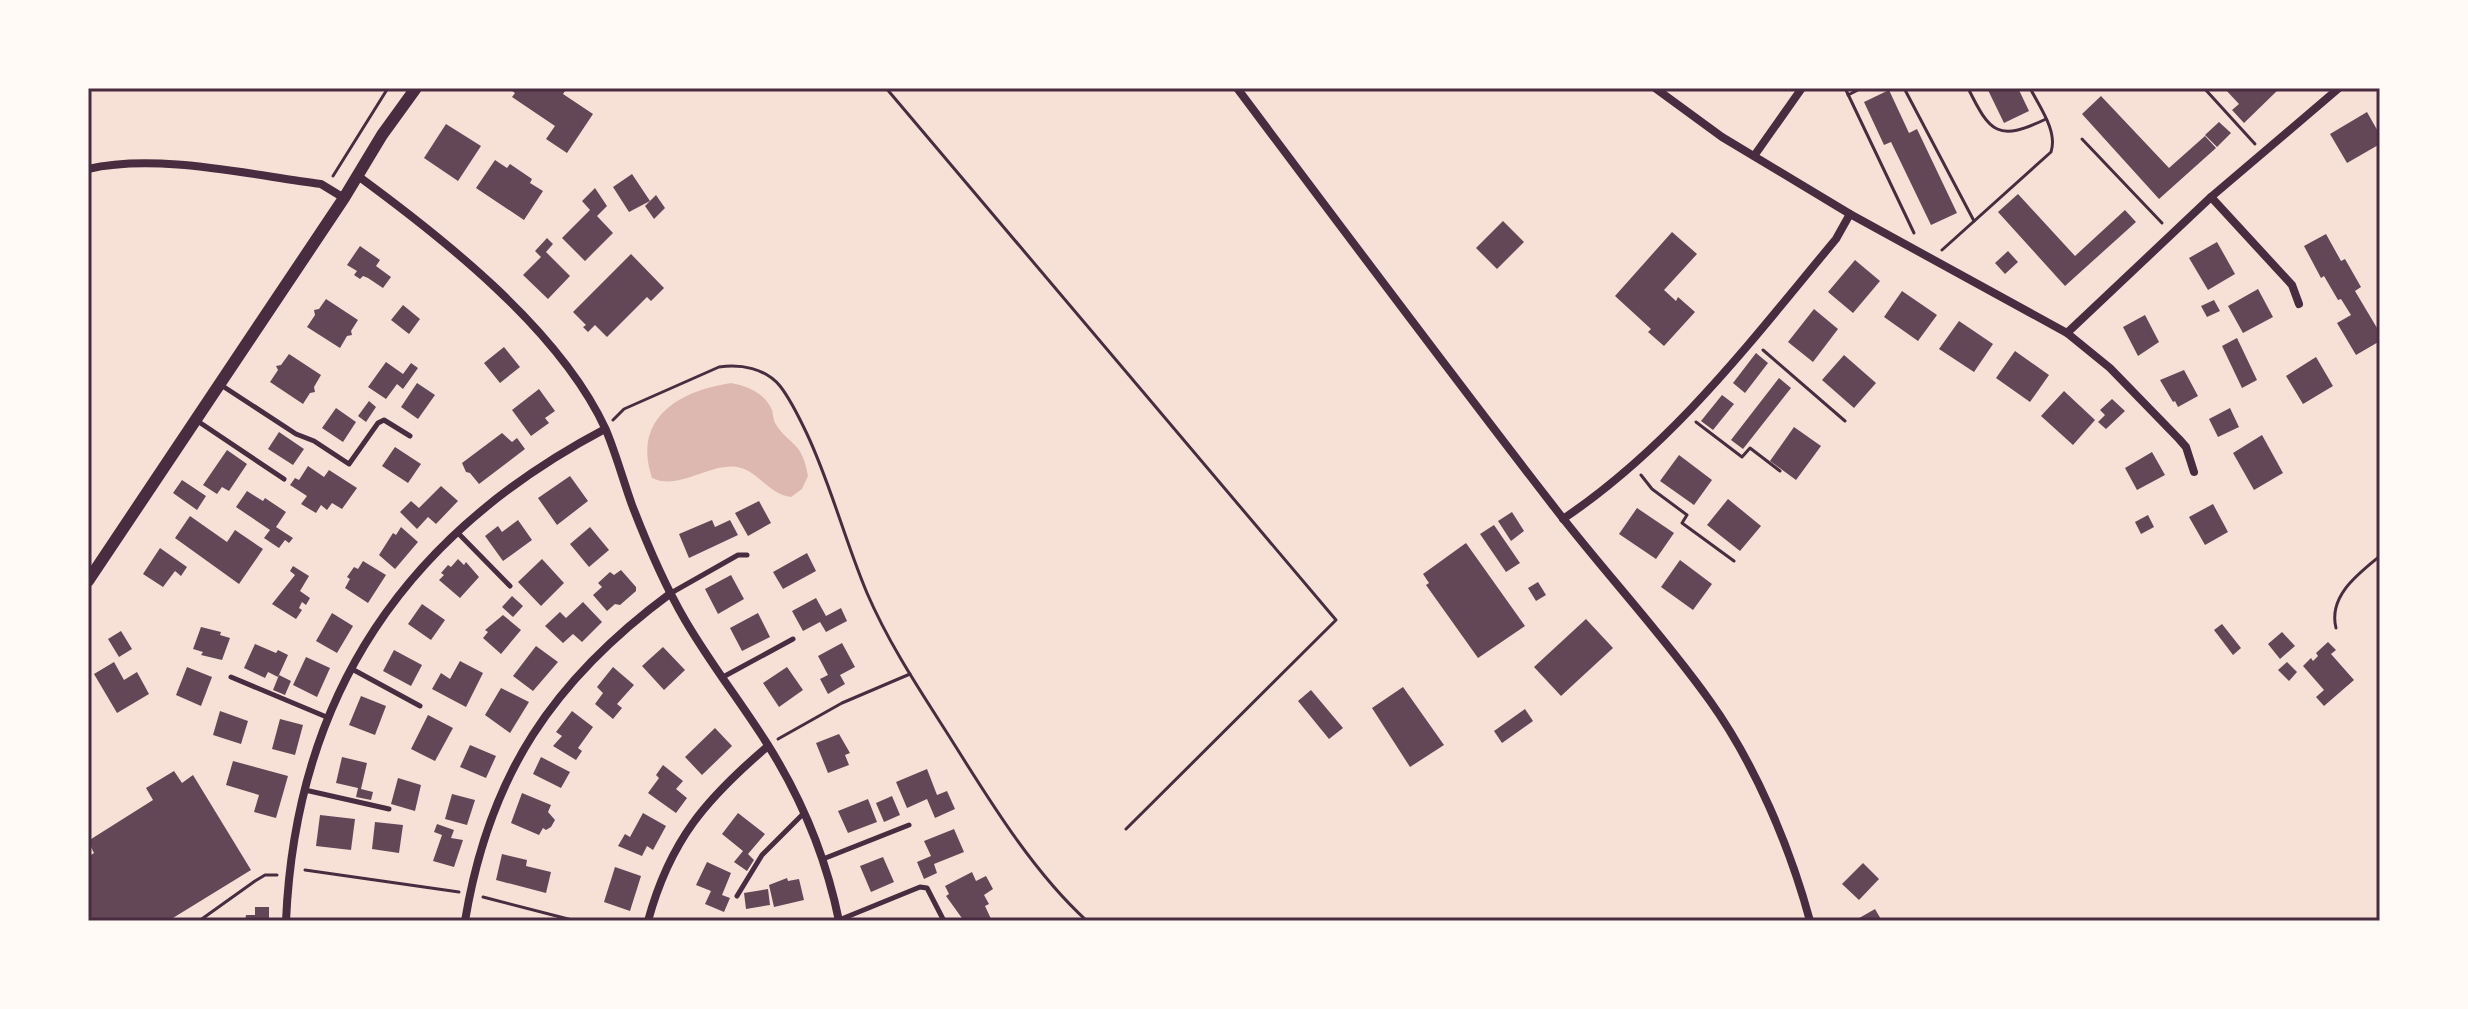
<svg xmlns="http://www.w3.org/2000/svg" width="2468" height="1009" viewBox="0 0 2468 1009" font-family="Arial,sans-serif">
  <rect width="100%" height="100%" fill="#f7e1d7"/>
  <path fill="#dcb8b0" d="M 731,383 C 747,386 765,393 772,410 C 773,414 773,419 775,423 C 790,447 802,440 808,476 L 802,489 L 791,497 C 769,495 759,471 737,467 C 709,463 679,491 652,478 C 632,419 678,391 731,383 Z"/>
  <g fill="#644757">
    <polygon points="508,88 567,88 563,94 593,114 567,153 546,139 555,126 512,97 515,93"/>
    <polygon points="1987,88 2018,88 2029,111 2004,123"/>
    <polygon points="2224,88 2280,88 2244,123 2232,110 2239,104"/>
    <polygon points="1889,90 1909,133 1917,129 1957,213 1931,225 1891,142 1884,145 1864,102"/>
    <polygon points="2101,96 2169,168 2205,136 2216,148 2159,199 2082,114"/>
    <polygon points="2367,112 2380,135 2380,144 2347,163 2330,134"/>
    <polygon points="2219,122 2231,133 2217,147 2205,135"/>
    <polygon points="446,124 481,146 458,181 424,158"/>
    <polygon points="495,160 507,168 510,164 532,179 530,183 543,191 524,220 476,188"/>
    <polygon points="632,174 650,201 629,212 613,187"/>
    <polygon points="595,188 607,206 597,216 613,233 585,261 562,238 590,210 582,201"/>
    <polygon points="2018,194 2075,256 2125,210 2136,222 2065,286 1998,212"/>
    <polygon points="656,195 665,208 654,219 645,206"/>
    <polygon points="1503,221 1524,242 1497,269 1476,248"/>
    <polygon points="1672,232 1697,254 1664,290 1676,301 1678,297 1695,312 1664,346 1648,332 1651,329 1615,296"/>
    <polygon points="2326,234 2341,261 2345,259 2361,287 2355,291 2380,333 2380,341 2356,355 2337,323 2351,315 2341,299 2338,300 2324,276 2321,278 2304,246"/>
    <polygon points="547,238 553,244 546,252 570,276 548,299 523,275 541,257 535,251"/>
    <polygon points="2217,242 2235,274 2208,290 2189,258"/>
    <polygon points="360,246 380,260 376,266 391,277 383,288 368,278 363,276 360,279 354,275 357,271 347,265"/>
    <polygon points="2008,251 2018,262 2005,274 1995,263"/>
    <polygon points="631,254 664,288 651,301 647,297 607,337 595,325 588,332 583,327 586,325 573,312"/>
    <polygon points="1855,260 1880,281 1853,313 1828,292"/>
    <polygon points="2258,289 2273,317 2243,333 2228,306"/>
    <polygon points="1902,291 1937,315 1918,341 1884,317"/>
    <polygon points="326,299 358,320 351,331 352,335 347,336 340,348 307,327 315,315 314,310 319,309"/>
    <polygon points="2214,300 2220,311 2207,317 2201,306"/>
    <polygon points="403,305 420,319 409,334 391,320"/>
    <polygon points="1814,309 1838,329 1813,362 1788,342"/>
    <polygon points="2145,315 2159,342 2138,356 2123,327"/>
    <polygon points="1959,321 1993,344 1974,372 1939,349"/>
    <polygon points="2237,338 2257,380 2242,388 2222,346"/>
    <polygon points="504,347 520,367 500,383 484,363"/>
    <polygon points="2015,351 2049,375 2030,402 1996,378"/>
    <polygon points="1756,353 1768,363 1745,393 1733,383"/>
    <polygon points="289,354 321,375 314,387 315,392 310,393 303,404 270,382 278,370 276,366 281,365"/>
    <polygon points="1844,355 1876,383 1854,408 1822,380"/>
    <polygon points="2316,357 2333,386 2303,404 2286,376"/>
    <polygon points="386,362 403,374 411,363 418,368 403,389 397,384 386,399 368,387"/>
    <polygon points="2184,370 2198,396 2178,407 2175,401 2173,402 2160,380"/>
    <polygon points="1779,378 1791,388 1743,449 1731,440"/>
    <polygon points="417,383 435,395 418,419 401,407"/>
    <polygon points="539,389 555,411 545,418 549,423 531,436 512,410"/>
    <polygon points="2064,391 2095,420 2073,445 2041,416"/>
    <polygon points="1722,395 1734,404 1713,430 1701,421"/>
    <polygon points="2112,399 2125,411 2106,429 2098,422 2105,415 2100,410"/>
    <polygon points="369,401 376,407 366,422 358,416"/>
    <polygon points="336,408 356,422 343,442 322,428"/>
    <polygon points="2230,408 2239,427 2218,437 2209,419"/>
    <polygon points="1794,427 1821,446 1796,480 1770,461"/>
    <polygon points="279,432 304,449 293,465 268,449"/>
    <polygon points="502,433 512,442 517,438 525,449 479,484 470,473 466,472 462,463"/>
    <polygon points="2262,435 2283,473 2254,490 2233,453"/>
    <polygon points="395,447 421,464 408,483 382,466"/>
    <polygon points="227,450 247,464 229,491 222,487 217,494 203,485"/>
    <polygon points="2152,452 2165,475 2137,490 2125,468"/>
    <polygon points="1679,455 1712,480 1694,505 1660,481"/>
    <polygon points="308,466 324,477 329,470 357,488 342,509 332,503 327,510 321,505 316,513 301,504 307,496 290,485 295,478 299,480"/>
    <polygon points="570,476 588,501 557,525 538,498"/>
    <polygon points="182,480 206,496 197,510 173,493"/>
    <polygon points="441,486 458,501 436,524 428,517 417,529 400,512 411,501 419,508"/>
    <polygon points="247,491 263,501 265,498 286,512 276,527 293,538 289,543 285,540 279,548 264,538 270,530 236,507"/>
    <polygon points="1728,499 1761,526 1740,551 1707,525"/>
    <polygon points="759,501 771,523 748,536 735,513"/>
    <polygon points="2213,504 2228,532 2205,545 2189,517"/>
    <polygon points="1637,508 1674,533 1656,559 1619,534"/>
    <polygon points="1512,512 1524,531 1511,541 1498,521"/>
    <polygon points="2148,515 2154,527 2141,534 2135,522"/>
    <polygon points="190,516 227,542 235,530 263,549 239,584 175,538"/>
    <polygon points="518,520 532,540 503,561 485,536 498,526 502,532"/>
    <polygon points="712,520 715,527 730,520 738,535 689,558 679,534"/>
    <polygon points="1494,525 1520,563 1506,572 1480,534"/>
    <polygon points="401,527 418,542 395,569 379,555 393,533 396,535"/>
    <polygon points="590,527 609,550 589,567 570,544"/>
    <polygon points="1466,543 1525,626 1478,658 1426,585 1429,583 1423,574"/>
    <polygon points="160,548 187,567 181,576 175,571 163,587 143,574"/>
    <polygon points="807,553 816,571 783,589 773,572"/>
    <polygon points="458,559 464,565 466,562 479,577 460,598 439,580 444,575 441,573 448,565 451,567"/>
    <polygon points="542,559 564,583 541,606 518,582"/>
    <polygon points="1680,560 1712,584 1693,610 1661,587"/>
    <polygon points="363,561 386,575 368,603 345,588 350,579 347,577 354,567 358,569"/>
    <polygon points="293,566 309,576 300,591 310,598 306,605 302,602 299,608 302,610 296,619 272,604 295,575 290,571"/>
    <polygon points="621,570 636,587 636,591 620,605 615,604 607,611 593,595 602,587 598,583 610,572 614,575"/>
    <polygon points="731,575 744,599 718,614 705,589"/>
    <polygon points="1538,582 1546,595 1536,601 1528,588"/>
    <polygon points="512,596 523,606 513,617 502,607"/>
    <polygon points="816,598 826,616 841,608 847,621 826,632 820,622 803,631 792,611"/>
    <polygon points="583,602 602,622 582,642 573,634 563,643 545,626 560,612 566,618"/>
    <polygon points="422,604 445,620 431,640 408,624"/>
    <polygon points="332,613 353,626 337,653 316,641"/>
    <polygon points="758,613 770,637 742,651 730,628"/>
    <polygon points="503,615 521,630 501,654 483,638 488,632 485,630"/>
    <polygon points="1586,619 1613,648 1561,696 1534,667"/>
    <polygon points="2222,624 2241,648 2233,655 2214,630"/>
    <polygon points="201,627 221,632 220,635 230,638 222,660 201,655 203,652 193,649"/>
    <polygon points="121,631 132,649 119,657 108,639"/>
    <polygon points="2282,632 2295,646 2280,659 2268,644"/>
    <polygon points="2328,642 2336,650 2331,654 2354,680 2324,706 2316,697 2324,690 2303,666 2311,658 2313,661 2318,656 2316,653"/>
    <polygon points="842,643 855,667 840,675 845,684 828,694 820,679 828,675 818,656"/>
    <polygon points="255,644 276,653 278,650 288,655 278,677 268,672 265,678 244,668"/>
    <polygon points="536,646 558,662 533,691 513,676"/>
    <polygon points="663,647 685,670 664,690 642,666"/>
    <polygon points="394,650 422,665 411,686 383,671"/>
    <polygon points="306,657 330,668 317,697 293,685"/>
    <polygon points="460,661 483,673 466,707 432,689 441,673 450,679"/>
    <polygon points="114,662 124,680 137,672 149,694 117,713 94,674"/>
    <polygon points="2287,662 2297,672 2289,681 2278,670"/>
    <polygon points="187,667 212,677 201,706 176,695"/>
    <polygon points="613,667 634,685 617,704 622,708 613,719 595,704 603,693 597,687"/>
    <polygon points="787,667 803,690 779,707 763,683"/>
    <polygon points="279,675 291,681 285,695 273,690"/>
    <polygon points="1403,687 1444,745 1410,767 1372,708"/>
    <polygon points="501,688 529,702 510,733 485,715"/>
    <polygon points="1311,690 1343,728 1329,739 1298,701"/>
    <polygon points="361,696 386,706 375,735 349,725"/>
    <polygon points="1525,709 1533,721 1502,743 1494,731"/>
    <polygon points="220,711 248,721 241,744 213,735"/>
    <polygon points="572,711 593,727 578,748 582,751 576,760 553,746 562,736 556,732"/>
    <polygon points="428,715 453,728 435,761 411,749"/>
    <polygon points="280,719 303,725 295,755 272,749"/>
    <polygon points="715,728 732,746 702,775 685,757"/>
    <polygon points="839,734 850,753 845,755 849,765 828,773 816,743"/>
    <polygon points="470,745 496,756 486,778 460,767"/>
    <polygon points="342,757 367,763 361,789 373,792 371,800 356,797 358,788 336,783"/>
    <polygon points="541,757 570,772 561,788 533,774"/>
    <polygon points="233,761 288,776 276,818 254,812 259,795 226,785"/>
    <polygon points="663,765 683,781 676,789 687,798 676,813 648,793 659,778 656,775"/>
    <polygon points="927,769 937,795 947,791 955,809 935,818 927,799 907,808 896,782"/>
    <polygon points="174,771 182,783 193,775 251,870 168,921 88,921 88,857 94,853 88,841 153,800 146,788"/>
    <polygon points="398,778 421,785 415,811 391,804"/>
    <polygon points="522,793 551,805 548,812 555,820 551,827 546,830 543,828 539,835 511,823"/>
    <polygon points="452,794 475,800 467,825 445,819"/>
    <polygon points="892,796 900,815 884,822 876,803"/>
    <polygon points="868,799 877,822 848,833 838,811"/>
    <polygon points="643,813 666,826 653,850 647,846 642,856 618,846 625,834 630,837"/>
    <polygon points="738,813 765,834 748,854 754,860 747,871 734,862 743,851 722,834"/>
    <polygon points="320,815 355,819 351,850 316,846"/>
    <polygon points="375,822 403,825 399,853 372,849"/>
    <polygon points="437,824 454,830 451,838 463,840 454,867 433,861 442,835 434,832"/>
    <polygon points="954,829 964,852 934,864 937,873 924,879 917,862 931,856 924,841"/>
    <polygon points="502,854 527,860 526,866 551,872 546,893 496,880"/>
    <polygon points="883,857 894,882 871,892 860,866"/>
    <polygon points="707,862 731,873 722,895 730,898 724,912 705,904 711,891 696,885"/>
    <polygon points="1863,863 1879,879 1859,900 1842,884"/>
    <polygon points="615,867 641,876 630,911 604,902"/>
    <polygon points="972,872 976,881 986,876 993,889 984,895 989,904 985,906 992,921 964,921 946,896 949,894 945,886"/>
    <polygon points="787,878 788,881 799,879 804,900 774,907 769,885"/>
    <polygon points="768,889 770,905 746,909 744,893"/>
    <polygon points="255,907 269,907 269,921 245,921 246,915 255,915"/>
    <polygon points="1875,909 1882,921 1854,921"/>
  </g>
  <g fill="none" stroke-linecap="round" stroke-linejoin="round">
    <g stroke="#4a2c40" stroke-width="3">
      <polyline points="886,88 1336,620 1126,829"/>
      <polyline points="1845,88 1914,233"/>
      <polyline points="1904,88 1974,221"/>
      <path d="M 1968,88 C 1990,133 1998,142 2046,119"/>
      <polyline points="2204,88 2255,144"/>
      <polyline points="1848,95 1862,88"/>
      <polyline points="2082,139 2162,223"/>
      <polyline points="333,176 388,88"/>
      <path d="M 1942,250 L 2051,152 C 2058,131 2039,106 2030,88"/>
      <polyline points="1763,350 1845,421"/>
      <path d="M 613,420 L 624,409 L 719,367 C 741,364 765,368 780,386 C 791,400 799,417 807,434 C 831,485 845,541 867,593 C 889,644 919,689 949,736 C 988,798 1032,871 1087,921"/>
      <polyline points="1696,422 1742,457 1750,448 1780,471"/>
      <polyline points="1641,475 1652,489 1687,515 1682,523 1734,561"/>
      <path d="M 2336,628 C 2328,596 2358,574 2380,556"/>
      <polyline points="778,739 842,703 910,674"/>
      <polyline points="305,870 459,892"/>
      <polyline points="483,897 576,921"/>
      <polyline points="199,921 255,881 265,875 277,875"/>
    </g>
    <g stroke="#4a2c40" stroke-width="5">
      <polyline points="221,385 296,434 314,441 349,464 378,423 384,420 410,436"/>
      <polyline points="196,420 284,479"/>
      <polyline points="457,532 510,586"/>
      <polyline points="671,593 738,555 747,555"/>
      <polyline points="352,669 420,706"/>
      <polyline points="231,677 329,718"/>
      <polyline points="723,677 793,639"/>
      <polyline points="305,790 389,809"/>
      <polyline points="823,859 909,825"/>
      <polyline points="737,896 762,855 804,813"/>
      <polyline points="839,920 920,887 927,888 944,921"/>
    </g>
    <g stroke="#4a2c40" stroke-width="8">
      <path d="M 1237,88 C 1341,227 1445,366 1551,503 C 1603,571 1661,632 1710,701 C 1755,764 1790,847 1810,921"/>
      <polyline points="1655,88 1722,137 1850,214 2067,333"/>
      <polyline points="1754,156 1802,88"/>
      <path d="M 88,169 C 158,153 250,175 321,184 L 344,198"/>
      <path d="M 358,176 C 444,239 561,331 606,430 C 616,454 623,480 632,505 C 647,544 664,584 685,620 C 710,663 740,701 766,742 C 801,797 826,857 839,921"/>
      <polyline points="2211,197 2292,285 2299,304"/>
      <polyline points="2194,472 2186,447 2179,439 2110,368 2067,333 2211,197 2339,88"/>
      <path d="M 1563,519 C 1674,444 1751,341 1836,239 L 1850,214"/>
      <path d="M 286,921 C 296,694 406,534 605,429"/>
      <path d="M 465,921 C 489,775 553,680 671,593"/>
      <path d="M 648,921 C 670,840 706,799 768,746"/>
    </g>
    <polyline stroke="#4a2c40" stroke-width="12" points="88,581 344,198 382,135 416,88"/>
  </g>
  <rect width="2468" height="1009" fill="none" stroke="#fffaf5" stroke-width="180"/>
  <rect x="90" y="90" width="2288" height="829" fill="none" stroke="#4a2c40" stroke-width="3"/>
</svg>
